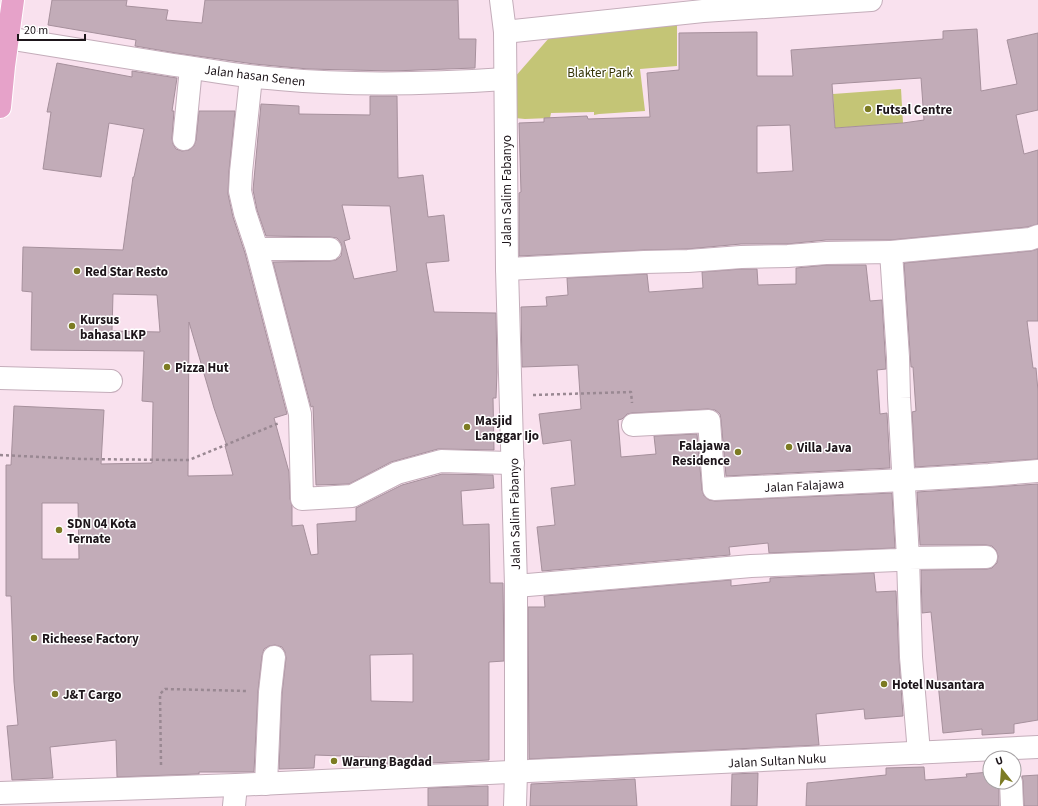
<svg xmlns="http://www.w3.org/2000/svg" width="1038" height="806" viewBox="0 0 1038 806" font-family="'Source Sans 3',sans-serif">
  <rect width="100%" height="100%" fill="#f9e1ee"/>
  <g fill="#c4c576">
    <polygon points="677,23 677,66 640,69 645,111 599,114 594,115 594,112 551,113 550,118 525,119 515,118 514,78 549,38"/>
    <polygon points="901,89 903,123 835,128 833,94"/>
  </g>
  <g fill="#c2acb8" stroke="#a6909c" fill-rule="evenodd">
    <polygon points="52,0 127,0 126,6 168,10 166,20 202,23 205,0 458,0 459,39 476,39 475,68 392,71 308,69 254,64 176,53 135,46 136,40 48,25"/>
    <path d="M 977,29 L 981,91 L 1017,84 L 1007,40 L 1038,33 L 1038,110 L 1016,115 L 1024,154 L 1038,150 L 1038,224 L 1027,227 L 890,240 L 826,240 L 787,244 L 741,244 L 687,249 L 644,250 L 519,256 L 519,193 L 521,192 L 519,123 L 544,122 L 544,118 L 587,116 L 588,119 L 650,117 L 647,73 L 679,70 L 679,33 L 757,32 L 757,76 L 793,76 L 791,50 L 943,39 L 943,31 ZM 921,78 L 924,120 L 903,123 L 835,128 L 832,84 ZM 790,125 L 793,171 L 757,173 L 757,126 Z"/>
    <path d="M 57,63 L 132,77 L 132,71 L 177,78 L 172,111 L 174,111 L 172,138 L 173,144 L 176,149 L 182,151 L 189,150 L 194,146 L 196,140 L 199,111 L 235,111 L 229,171 L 228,194 L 233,217 L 245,253 L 287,414 L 274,418 L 289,472 L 290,499 L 292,506 L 292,526 L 303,525 L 311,555 L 318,554 L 317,524 L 356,521 L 356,508 L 402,485 L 442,474 L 493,475 L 494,488 L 461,491 L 463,525 L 489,524 L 490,583 L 503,583 L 504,661 L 489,662 L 489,760 L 411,764 L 368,764 L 369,757 L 315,755 L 314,768 L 279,769 L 282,693 L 286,658 L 285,652 L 282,647 L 275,645 L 269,646 L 264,649 L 262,656 L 258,691 L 254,772 L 199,772 L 199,774 L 117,777 L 116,740 L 50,747 L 53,778 L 12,780 L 7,726 L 18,725 L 14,682 L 11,596 L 6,596 L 6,465 L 11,465 L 14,406 L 104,410 L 101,464 L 152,463 L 153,402 L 142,401 L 144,351 L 31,350 L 32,292 L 22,291 L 23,247 L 123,250 L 133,177 L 134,177 L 144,129 L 109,123 L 101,177 L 43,169 L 51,112 L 47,112 ZM 113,294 L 157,295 L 160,332 L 112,331 ZM 189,322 L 214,408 L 227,446 L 225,446 L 233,475 L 188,476 ZM 42,503 L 78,503 L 79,559 L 42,559 ZM 413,654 L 413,702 L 371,701 L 370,655 Z"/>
    <path d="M 370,96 L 397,96 L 398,178 L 423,175 L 428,217 L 444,215 L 449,261 L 426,263 L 434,312 L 496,313 L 497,372 L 496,398 L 493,398 L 494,450 L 438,449 L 391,462 L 349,484 L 316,485 L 313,406 L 311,407 L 273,262 L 330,261 L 336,260 L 341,256 L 342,249 L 341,243 L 337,238 L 330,237 L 266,236 L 257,210 L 253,190 L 261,104 L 299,106 L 299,114 L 370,115 ZM 342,205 L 390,206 L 397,271 L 354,279 L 344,241 L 350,239 Z"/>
    <polygon points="1038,249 1038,321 1027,321 1033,368 1036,368 1038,391 1038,459 915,467 912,412 916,411 913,367 911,367 904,263 1031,251"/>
    <polygon points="827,265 866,265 870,301 882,300 886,369 877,370 880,414 887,413 890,468 726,476 721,420 720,414 715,410 708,409 632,413 627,414 622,419 618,420 621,457 656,454 654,436 697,434 702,490 704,496 709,500 715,501 892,493 895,548 769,553 768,543 729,547 730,555 542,571 537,527 555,525 551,488 575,485 571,440 543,444 539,414 581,409 578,365 522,367 521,307 547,306 546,297 568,295 567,278 647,274 649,292 703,288 702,272 742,269 757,269 758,285 796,284 796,268"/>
    <polygon points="1038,484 1038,720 1014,724 1014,733 982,735 982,729 943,733 931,612 922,613 921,570 987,569 992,568 997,563 998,556 996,550 992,546 986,545 920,545 917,492"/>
    <polygon points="874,573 876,592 896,591 899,658 903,716 865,719 864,709 816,714 819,745 529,759 528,607 545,607 544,596 731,580 731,586 770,582 770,578"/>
    <polygon points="924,767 925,780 967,777 966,774 990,772 990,782 999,782 999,806 806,806 807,783 886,775 886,768"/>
    <polygon points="758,773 757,806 731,806 732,774"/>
    <polygon points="1038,775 1038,806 1024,806 1023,781 1022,776"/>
    <polygon points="635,779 637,806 530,806 531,784"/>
    <polygon points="488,786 488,806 428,806 428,788"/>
  </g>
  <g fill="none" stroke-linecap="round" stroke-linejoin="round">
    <defs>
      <g id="minor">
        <polyline points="501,0 505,32 703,11 871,0"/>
        <polyline points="505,32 507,269 516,586 516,772 515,806"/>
        <path d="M 7,38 C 63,47 119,56 174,65 C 209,70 244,77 279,79 C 354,86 430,84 505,79"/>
        <polyline points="251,77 241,172 240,191 245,213 257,249 300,414 302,499 352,496 397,473 441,461 513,463"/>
        <polyline points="184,139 191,68"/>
        <polyline points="257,249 330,249"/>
        <polyline points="891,252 1030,239 1038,236"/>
        <polyline points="507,269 644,262 688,261 741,257 788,256 826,253 891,252 898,357 899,398 908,558 897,560 751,566 516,586"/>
        <polyline points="0,378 111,381"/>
        <polyline points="633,425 709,421 714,489 904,480 989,475 1038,471"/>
        <polyline points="919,753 911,657 908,558 986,557"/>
        <polyline points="1011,782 1012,806"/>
        <polyline points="266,784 270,692 274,657"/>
        <polyline points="0,793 236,785 1038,747"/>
        <polyline points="234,806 236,785"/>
      </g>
      <polyline id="highway" points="0,107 4,66 13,0"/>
    </defs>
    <use href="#minor" stroke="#c4adba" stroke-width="24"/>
    <use href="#highway" stroke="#fff" stroke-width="24"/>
    <g stroke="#998892" stroke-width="2.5" stroke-dasharray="3 3" stroke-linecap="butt">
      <polyline points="533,395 631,392 632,403"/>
      <polyline points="0,455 82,459 173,460 189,460 279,423"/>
      <polyline points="161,765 160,694 165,689 248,691"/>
    </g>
    <use href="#minor" stroke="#fff" stroke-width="22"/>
    <use href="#highway" stroke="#e6a2c9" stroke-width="22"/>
  </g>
  <g fill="#7c7b23" stroke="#fff" stroke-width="1.5">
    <circle cx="868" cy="109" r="4"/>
    <circle cx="77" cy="271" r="4"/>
    <circle cx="72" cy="326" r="4"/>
    <circle cx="167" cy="367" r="4"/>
    <circle cx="467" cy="427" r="4"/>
    <circle cx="789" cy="447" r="4"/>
    <circle cx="738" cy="452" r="4"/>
    <circle cx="59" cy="530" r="4"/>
    <circle cx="34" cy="638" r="4"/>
    <circle cx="884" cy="684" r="4"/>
    <circle cx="55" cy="694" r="4"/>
    <circle cx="334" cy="761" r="4"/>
  </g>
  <g text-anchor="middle" stroke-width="3" stroke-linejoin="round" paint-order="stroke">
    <g font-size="13" fill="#353406" stroke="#fff">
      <text x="600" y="77">Blakter Park</text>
    </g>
    <g font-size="13" fill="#1d151a" stroke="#fff">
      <text transform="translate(255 75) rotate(7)" y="5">Jalan hasan Senen</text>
      <text transform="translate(506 191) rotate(-90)" y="5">Jalan Salim Fabanyo</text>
      <text transform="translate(804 485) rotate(-3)" y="5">Jalan Falajawa</text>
      <text transform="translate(514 514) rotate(-91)" y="5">Jalan Salim Fabanyo</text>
      <text transform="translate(777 760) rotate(-3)" y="5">Jalan Sultan Nuku</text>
    </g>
    <g font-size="13" font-weight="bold" fill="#1d151a" stroke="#fff" text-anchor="start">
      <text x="876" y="114">Futsal Centre</text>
      <text x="85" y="276">Red Star Resto</text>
      <text x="80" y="324">Kursus<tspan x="80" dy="15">bahasa LKP</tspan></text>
      <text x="175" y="372">Pizza Hut</text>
      <text x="475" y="425">Masjid<tspan x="475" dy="15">Langgar Ijo</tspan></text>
      <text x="730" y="450" text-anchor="end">Falajawa<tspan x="730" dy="15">Residence</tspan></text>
      <text x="797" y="452">Villa Java</text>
      <text x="67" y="528">SDN 04 Kota<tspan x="67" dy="15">Ternate</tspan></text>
      <text x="42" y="643">Richeese Factory</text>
      <text x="892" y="689">Hotel Nusantara</text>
      <text x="63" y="699">J&amp;T Cargo</text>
      <text x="342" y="766">Warung Bagdad</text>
    </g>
  </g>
  <g transform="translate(1002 770) rotate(343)"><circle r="19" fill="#ffffff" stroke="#a5a1a3"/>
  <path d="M0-3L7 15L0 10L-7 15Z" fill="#7c7b23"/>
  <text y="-6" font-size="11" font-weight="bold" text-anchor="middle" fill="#1d151a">U</text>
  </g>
  <path d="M18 34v6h67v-6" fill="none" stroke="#1d151a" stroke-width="2"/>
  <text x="24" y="34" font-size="12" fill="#1d151a" stroke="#ffffff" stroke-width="3" paint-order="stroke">20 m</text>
</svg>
